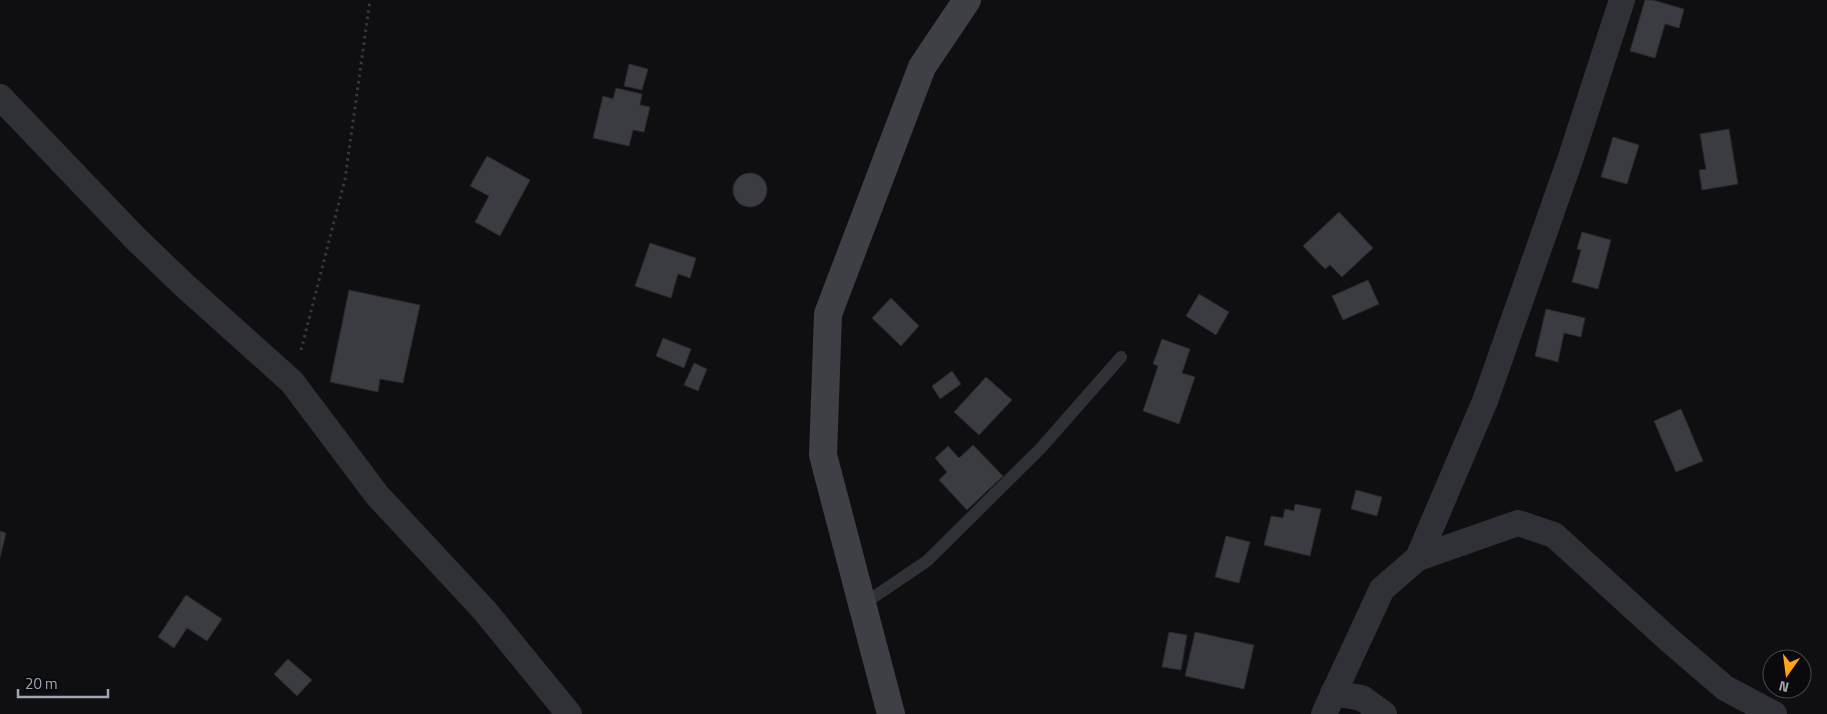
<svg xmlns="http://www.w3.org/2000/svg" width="1827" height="714" viewBox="0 0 1827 714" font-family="'Titillium Web',sans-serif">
  <rect width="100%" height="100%" fill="#0f0f11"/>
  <g fill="#3b3c41" stroke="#29292d">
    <polygon points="1645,0 1653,0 1684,9 1679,28 1665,24 1655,58 1630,51"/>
    <polygon points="629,64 648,69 642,90 624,86"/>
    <polygon points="616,88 642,94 640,105 650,107 644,132 633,130 629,146 593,138 603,96 613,99"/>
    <polygon points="1729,129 1738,184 1702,190 1699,170 1706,169 1700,134"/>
    <polygon points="1613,137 1639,145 1627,184 1601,177"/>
    <polygon points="487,156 530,180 500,236 475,222 489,196 470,186"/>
    <circle cx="750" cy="190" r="17"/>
    <polygon points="1339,212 1373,248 1342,277 1330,265 1325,269 1303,246"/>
    <polygon points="1582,232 1611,240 1598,289 1572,282 1581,250 1577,249"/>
    <polygon points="650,243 696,258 690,278 678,274 671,298 635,286"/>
    <polygon points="1368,280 1379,304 1343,320 1332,296"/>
    <polygon points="349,290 420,305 403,383 380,379 378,392 330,382"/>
    <polygon points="1199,294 1229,312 1216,335 1186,316"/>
    <polygon points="891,298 919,326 901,346 872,318"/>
    <polygon points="1546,309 1585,318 1581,337 1564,333 1558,362 1535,356"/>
    <polygon points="663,338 691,349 684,368 656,356"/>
    <polygon points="1162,339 1190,349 1182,373 1195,377 1179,424 1143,411 1158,366 1153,364"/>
    <polygon points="694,363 707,369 698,391 684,385"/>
    <polygon points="952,371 961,384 940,399 932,386"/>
    <polygon points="986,377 1012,400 979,435 954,412"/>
    <polygon points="1681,409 1703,461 1676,472 1654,421"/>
    <polygon points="973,445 1003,476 967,510 939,480 947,472 935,458 948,446 959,458"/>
    <polygon points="1356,490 1382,497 1377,516 1351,509"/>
    <polygon points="1295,504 1321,509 1310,556 1264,545 1271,516 1283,518 1285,509 1294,511"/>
    <polygon points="0,531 6,533 0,558"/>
    <polygon points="1226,536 1250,542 1239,583 1215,577"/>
    <polygon points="186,595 222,619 207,641 187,628 174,648 158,637"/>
    <polygon points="1169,632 1187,635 1181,670 1162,667"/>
    <polygon points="1195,632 1254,645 1244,689 1185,676"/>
    <polygon points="288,659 312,680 297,696 274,674"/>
  </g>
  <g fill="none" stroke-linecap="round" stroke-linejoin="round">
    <polyline stroke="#36383d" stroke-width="3" stroke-dasharray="2.5 4" stroke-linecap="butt" points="301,350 345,179 370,0"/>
    <polyline stroke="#303136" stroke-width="12" points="862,605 927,561 1041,448 1121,357"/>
    <g stroke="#303136" stroke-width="26">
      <polyline points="0,97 136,239 184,285 292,382 377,495 485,611 569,714"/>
      <polyline points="1418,558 1485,401 1571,157 1622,0"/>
      <polyline points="1333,693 1362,698 1384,714"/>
      <polyline points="1324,714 1382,589 1418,558 1518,523 1554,535 1668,639 1725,688 1774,714"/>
    </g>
    <polyline stroke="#3e4046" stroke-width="28" points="891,714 823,455 828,314 922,67 967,0"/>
  </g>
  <g transform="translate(1787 674) rotate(194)"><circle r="24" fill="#0a0a0c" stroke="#46484f"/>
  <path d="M0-4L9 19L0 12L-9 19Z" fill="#ffa419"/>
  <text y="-8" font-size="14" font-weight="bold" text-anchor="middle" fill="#9fa6b3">N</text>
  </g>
  <path d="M18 689v8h90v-8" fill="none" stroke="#9fa6b3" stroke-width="2.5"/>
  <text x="25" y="689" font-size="15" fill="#9fa6b3" stroke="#0a0a0c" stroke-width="4" paint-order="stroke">20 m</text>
</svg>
